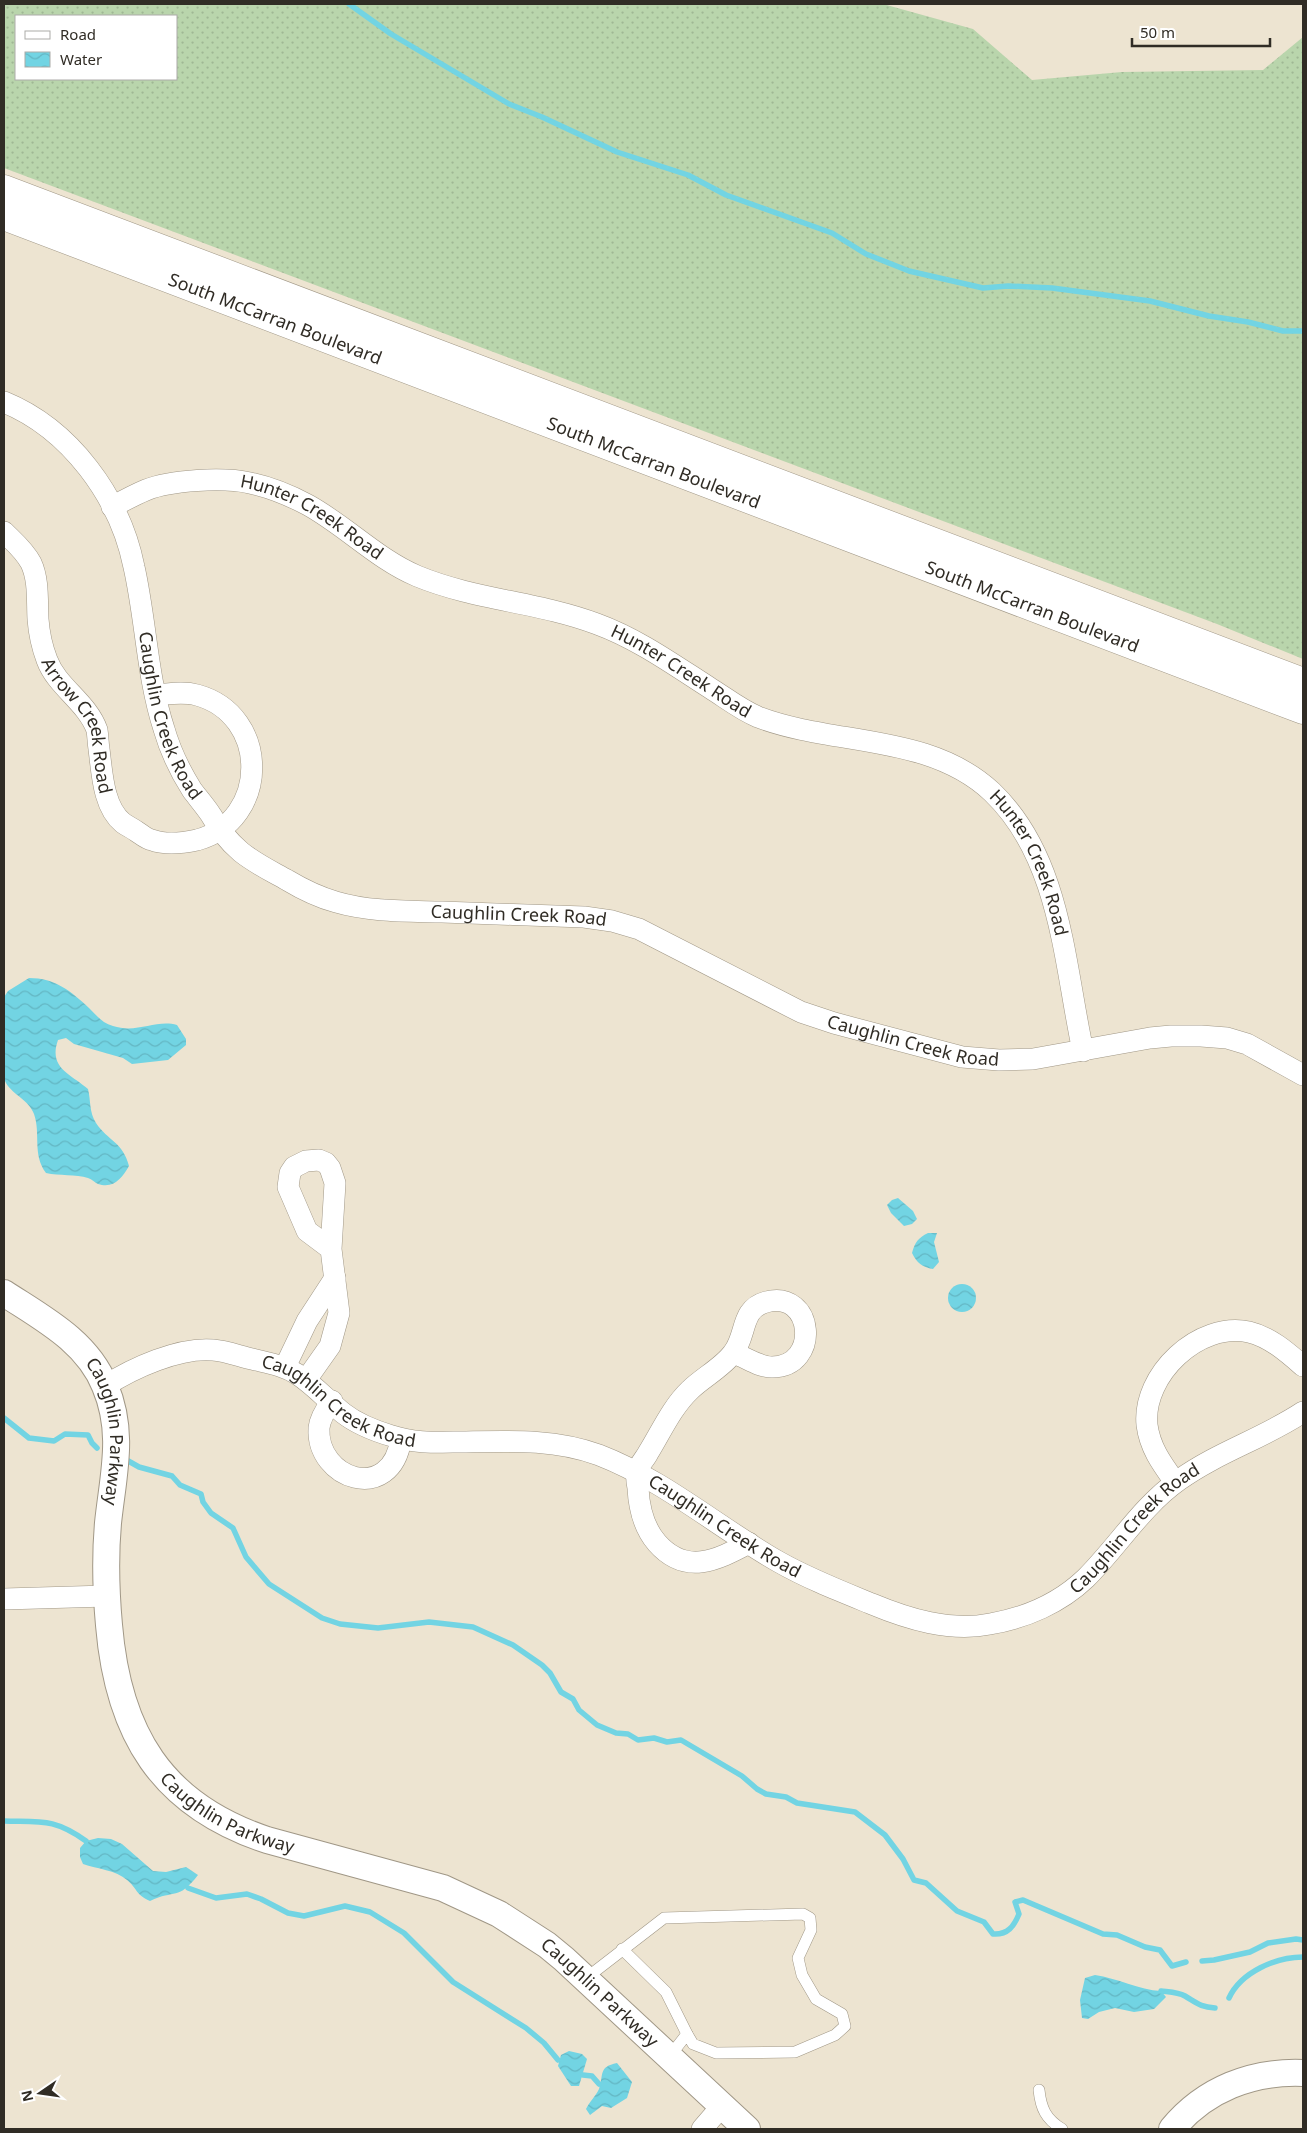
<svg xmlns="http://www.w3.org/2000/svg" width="1307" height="2133" viewBox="0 0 1307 2133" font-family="'Noto Sans',sans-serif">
  <defs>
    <pattern id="grass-dots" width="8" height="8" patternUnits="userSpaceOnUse" patternTransform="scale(1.25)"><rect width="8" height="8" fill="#b9d5ac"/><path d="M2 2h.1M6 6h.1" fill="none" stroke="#9fb794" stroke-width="1.8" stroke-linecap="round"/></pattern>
    <pattern id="water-waves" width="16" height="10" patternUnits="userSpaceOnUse" patternTransform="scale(1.25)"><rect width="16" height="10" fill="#72d4e3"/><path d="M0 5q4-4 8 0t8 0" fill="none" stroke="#63b6c3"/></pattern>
  </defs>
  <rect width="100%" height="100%" fill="#ede4d1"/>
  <path fill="url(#grass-dots)" fill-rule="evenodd" d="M 4,4 L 883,4 L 973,29 L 1032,80 L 1122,72 L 1263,70 L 1303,37 L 1303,659 L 1217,624 L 4,168 ZM 16,16 L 176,16 L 176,79 L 16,79 Z"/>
  <g fill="url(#water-waves)">
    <path d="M 29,978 C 55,978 71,991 89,1008 C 96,1015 102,1023 113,1026 C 137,1034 156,1019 177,1025 L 186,1039 L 186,1045 L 168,1060 L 132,1064 L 123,1058 L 74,1044 L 66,1038 L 58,1040 C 48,1068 71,1074 88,1089 C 91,1101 89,1112 96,1123 C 108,1141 123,1142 129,1166 C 122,1178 114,1189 98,1184 C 95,1183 92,1179 88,1178 C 76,1174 59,1176 46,1173 C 32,1154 41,1134 34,1114 C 29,1100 13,1095 6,1083 C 0,1074 4,1012 4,997 L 8,991 Z"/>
    <polygon points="898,1198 913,1211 917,1219 912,1224 904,1226 891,1213 887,1205 892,1200"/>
    <path d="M 928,1233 L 937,1233 L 934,1242 L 939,1262 L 933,1269 C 922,1267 917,1263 912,1253 C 915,1242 918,1238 928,1233 Z"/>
    <circle cx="962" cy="1298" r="14"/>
    <path d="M 98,1838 L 111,1839 L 122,1844 L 153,1871 L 166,1872 L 186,1867 L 198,1875 C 178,1901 175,1889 150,1901 C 135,1894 137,1888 127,1880 C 116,1870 97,1869 83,1864 L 80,1857 L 80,1848 L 86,1841 Z"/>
    <path d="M 1095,1975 C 1117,1978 1139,1990 1161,1991 L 1166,1997 L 1154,2009 L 1134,2012 L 1115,2008 L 1099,2012 L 1088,2019 L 1082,2018 L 1080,2000 L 1085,1978 Z"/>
    <polygon points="569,2051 582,2054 587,2059 579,2086 571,2086 558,2066 561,2055"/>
    <path d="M 617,2063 L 632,2082 L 627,2098 L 611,2108 L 602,2106 L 590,2115 L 586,2109 C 589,2102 596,2096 599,2089 C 604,2074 598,2067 617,2063 Z"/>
  </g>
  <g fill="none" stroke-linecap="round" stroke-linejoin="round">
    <g stroke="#72d4e3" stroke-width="5.5">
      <polyline points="349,4 391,34 509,104 542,117 617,152 688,175 726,195 832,233 866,254 909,271 983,288 1008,286 1052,288 1150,301 1209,316 1248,322 1283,331 1303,331"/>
      <polyline points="4,1418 29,1438 54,1441 65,1434 88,1435 92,1443 97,1448"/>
      <path d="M 123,1458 L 139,1467 L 172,1476 L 180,1485 L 201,1494 L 203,1502 L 211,1513 L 233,1528 L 246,1557 L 269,1584 L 322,1618 L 340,1624 L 378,1628 L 429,1622 L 473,1627 L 513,1645 L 542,1665 L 550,1673 L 561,1692 L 573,1699 L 579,1710 L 597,1725 L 616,1733 L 628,1734 L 638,1740 L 654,1738 L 667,1742 L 681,1740 L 742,1776 L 757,1789 L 766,1794 L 786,1797 L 797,1803 L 855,1812 L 885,1835 L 903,1859 L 914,1880 L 926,1883 L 957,1911 L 984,1922 L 993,1934 C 1008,1935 1014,1926 1019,1914 L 1015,1902 L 1023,1900 L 1103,1934 L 1117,1935 L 1145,1947 L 1160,1950 L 1172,1966 L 1186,1962"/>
      <path d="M 4,1821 C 41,1822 54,1818 86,1841"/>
      <polyline points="188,1888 216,1898 247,1894 261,1899 288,1913 304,1916 345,1906 370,1912 404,1933 453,1982 526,2028 544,2043 558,2060"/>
      <polyline points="1202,1961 1214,1960 1250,1952 1268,1943 1296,1939 1303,1940"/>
      <path d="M 1161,1991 C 1169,1992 1178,1992 1185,1996 C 1197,2003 1200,2007 1215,2008"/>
      <path d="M 1229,1998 C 1241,1972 1276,1957 1303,1957"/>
      <polyline points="583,2075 592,2076 599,2084"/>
    </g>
    <defs>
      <g id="service">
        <polyline points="622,1949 666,1992 687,2034"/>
        <polyline points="585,1979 664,1918 803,1914 810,1918 811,1930 798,1958 802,1975 816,1999 842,2014 845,2026 835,2035 795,2052 716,2053 693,2044 687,2034 669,2057"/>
        <path d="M 1039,2090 C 1041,2109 1046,2119 1062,2129"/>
      </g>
      <g id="minor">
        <path id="s1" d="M 4,402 C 70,429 120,497 134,567 C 146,620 147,677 164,729 C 170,750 180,771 192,790 C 198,798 205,806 211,815 C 220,830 227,840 241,852 C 256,864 271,871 287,880 C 302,889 318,897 336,902 C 370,912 406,911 442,912 C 489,914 537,915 584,917 L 612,921 L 639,929 L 801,1012 L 834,1023 L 962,1057 L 999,1060 L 1033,1059 L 1150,1038 L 1171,1036 L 1201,1036 L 1227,1038 L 1247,1044 L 1303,1075"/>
        <path id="s2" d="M 112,507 C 123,501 134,495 146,490 C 171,480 223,477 250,483 C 269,487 291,496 308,505 C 346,526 377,559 417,576 C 475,600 539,602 597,624 C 638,639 674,665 710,688 C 726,698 741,710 758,717 C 834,746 929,733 992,792 C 1061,858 1064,963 1083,1051"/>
        <path id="s3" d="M 4,532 C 14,542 24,550 31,563 C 39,580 37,601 38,619 C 39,633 42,647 47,660 C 57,687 87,702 97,730 C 98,736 98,743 99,749 C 102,772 103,807 123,823 C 127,826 132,828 136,831 C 141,834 146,839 152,840 C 165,845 183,843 197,840 C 270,820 270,715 197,695 C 183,691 169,694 156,695"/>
        <path d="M 733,1353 C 746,1357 758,1367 772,1367 C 821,1367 814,1289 766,1302 C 740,1309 747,1336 733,1353 C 723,1367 702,1378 690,1390 C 672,1407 661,1432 648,1453 C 645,1459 638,1466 637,1472 C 636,1477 637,1483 638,1488 C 639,1508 643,1527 657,1543 C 686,1576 717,1560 749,1543"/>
        <polyline points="285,1367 307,1321 335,1278"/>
        <polyline points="306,1380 330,1346 339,1313 331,1249 335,1183 330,1168 326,1163 319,1160 306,1161 294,1167 290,1173 288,1187 307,1231 331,1249"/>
        <path id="s4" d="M 105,1386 C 133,1368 179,1347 213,1350 C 226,1351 239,1356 252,1359 C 268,1363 283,1365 297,1374 C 314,1385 327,1400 343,1413 C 357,1424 375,1431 392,1436 C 416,1444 440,1442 466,1442 C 511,1441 556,1439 599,1455 C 664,1480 719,1528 779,1562 C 809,1579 840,1591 872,1604 C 908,1619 950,1632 990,1624 C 1025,1618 1060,1603 1086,1578 C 1118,1546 1142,1506 1179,1480 C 1218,1452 1264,1438 1303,1412"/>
        <path d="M 332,1401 C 326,1409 320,1418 319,1428 C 316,1479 391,1505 401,1439"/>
        <path d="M 1175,1482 C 1162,1464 1150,1448 1147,1425 C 1142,1375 1199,1321 1249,1332 C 1270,1337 1287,1352 1303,1366"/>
        <polyline points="4,1599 107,1596"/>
        <polyline points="702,2129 721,2107"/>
      </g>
      <g id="tertiary">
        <path id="s5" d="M 4,1293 C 42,1318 87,1341 105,1386 C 125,1433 113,1475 108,1523 C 105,1557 106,1592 109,1625 C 118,1733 161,1805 267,1840 L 443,1888 L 499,1914 L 547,1945 L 564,1959 L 747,2129"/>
        <path d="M 1172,2129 C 1205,2089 1252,2071 1303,2073"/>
      </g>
      <g id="primary">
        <polyline points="4,189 1303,682"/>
        <path id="s6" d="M 4,216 L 1303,710"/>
      </g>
    </defs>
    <use href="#service" stroke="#a09786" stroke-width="12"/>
    <use href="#minor" stroke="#a09786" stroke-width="22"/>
    <use href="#tertiary" stroke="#a09786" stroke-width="28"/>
    <use href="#primary" stroke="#a09786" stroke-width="29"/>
    <use href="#service" stroke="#fff" stroke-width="11"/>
    <use href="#minor" stroke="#fff" stroke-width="21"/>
    <use href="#tertiary" stroke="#fff" stroke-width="26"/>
    <use href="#primary" stroke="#fff" stroke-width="28"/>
  </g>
  <g text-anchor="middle" stroke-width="4" stroke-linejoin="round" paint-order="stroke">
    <g font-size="18" fill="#302c25" stroke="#fff">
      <text dy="6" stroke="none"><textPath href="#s6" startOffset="290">South McCarran Boulevard</textPath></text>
      <text dy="6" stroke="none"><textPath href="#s6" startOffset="695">South McCarran Boulevard</textPath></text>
      <text dy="6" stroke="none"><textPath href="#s2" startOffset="214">Hunter Creek Road</textPath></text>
      <text dy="6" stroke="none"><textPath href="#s6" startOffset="1100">South McCarran Boulevard</textPath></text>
      <text dy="6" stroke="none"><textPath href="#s2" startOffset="619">Hunter Creek Road</textPath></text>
      <text dy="6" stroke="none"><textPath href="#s1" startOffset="372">Caughlin Creek Road</textPath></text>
      <text dy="6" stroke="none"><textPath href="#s3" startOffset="215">Arrow Creek Road</textPath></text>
      <text dy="6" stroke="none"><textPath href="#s2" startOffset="1039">Hunter Creek Road</textPath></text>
      <text dy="6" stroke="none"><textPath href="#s1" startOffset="821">Caughlin Creek Road</textPath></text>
      <text dy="6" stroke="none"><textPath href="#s1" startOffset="1241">Caughlin Creek Road</textPath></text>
      <text dy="6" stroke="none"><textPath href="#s4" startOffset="254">Caughlin Creek Road</textPath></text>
      <text dy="6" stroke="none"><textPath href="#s5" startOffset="185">Caughlin Parkway</textPath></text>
      <text dy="6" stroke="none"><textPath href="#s4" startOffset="672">Caughlin Creek Road</textPath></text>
      <text dy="6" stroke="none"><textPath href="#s4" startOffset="1138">Caughlin Creek Road</textPath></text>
      <text dy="6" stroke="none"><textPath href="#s5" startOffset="619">Caughlin Parkway</textPath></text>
      <text dy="6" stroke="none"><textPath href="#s5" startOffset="1039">Caughlin Parkway</textPath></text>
    </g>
  </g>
  <rect width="1307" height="2133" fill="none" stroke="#302c25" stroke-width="10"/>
  <rect x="15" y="15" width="162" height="65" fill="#ffffff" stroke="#acaba8"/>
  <rect x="25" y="31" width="25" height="8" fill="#ffffff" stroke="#acaba8"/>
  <text x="60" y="40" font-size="15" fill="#302c25">Road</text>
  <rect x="25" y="52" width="25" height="15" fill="url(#water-waves)" stroke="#acaba8"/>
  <text x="60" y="65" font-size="15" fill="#302c25">Water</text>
  <g transform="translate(40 2093) rotate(257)" stroke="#ffffff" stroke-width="4" paint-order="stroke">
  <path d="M0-4L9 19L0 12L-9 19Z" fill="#302c25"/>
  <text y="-8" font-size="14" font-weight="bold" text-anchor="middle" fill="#302c25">N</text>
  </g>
  <path d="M1132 38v8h138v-8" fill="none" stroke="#302c25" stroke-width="2.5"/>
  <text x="1140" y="38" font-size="15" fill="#302c25" stroke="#ffffff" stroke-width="4" paint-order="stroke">50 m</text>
</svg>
